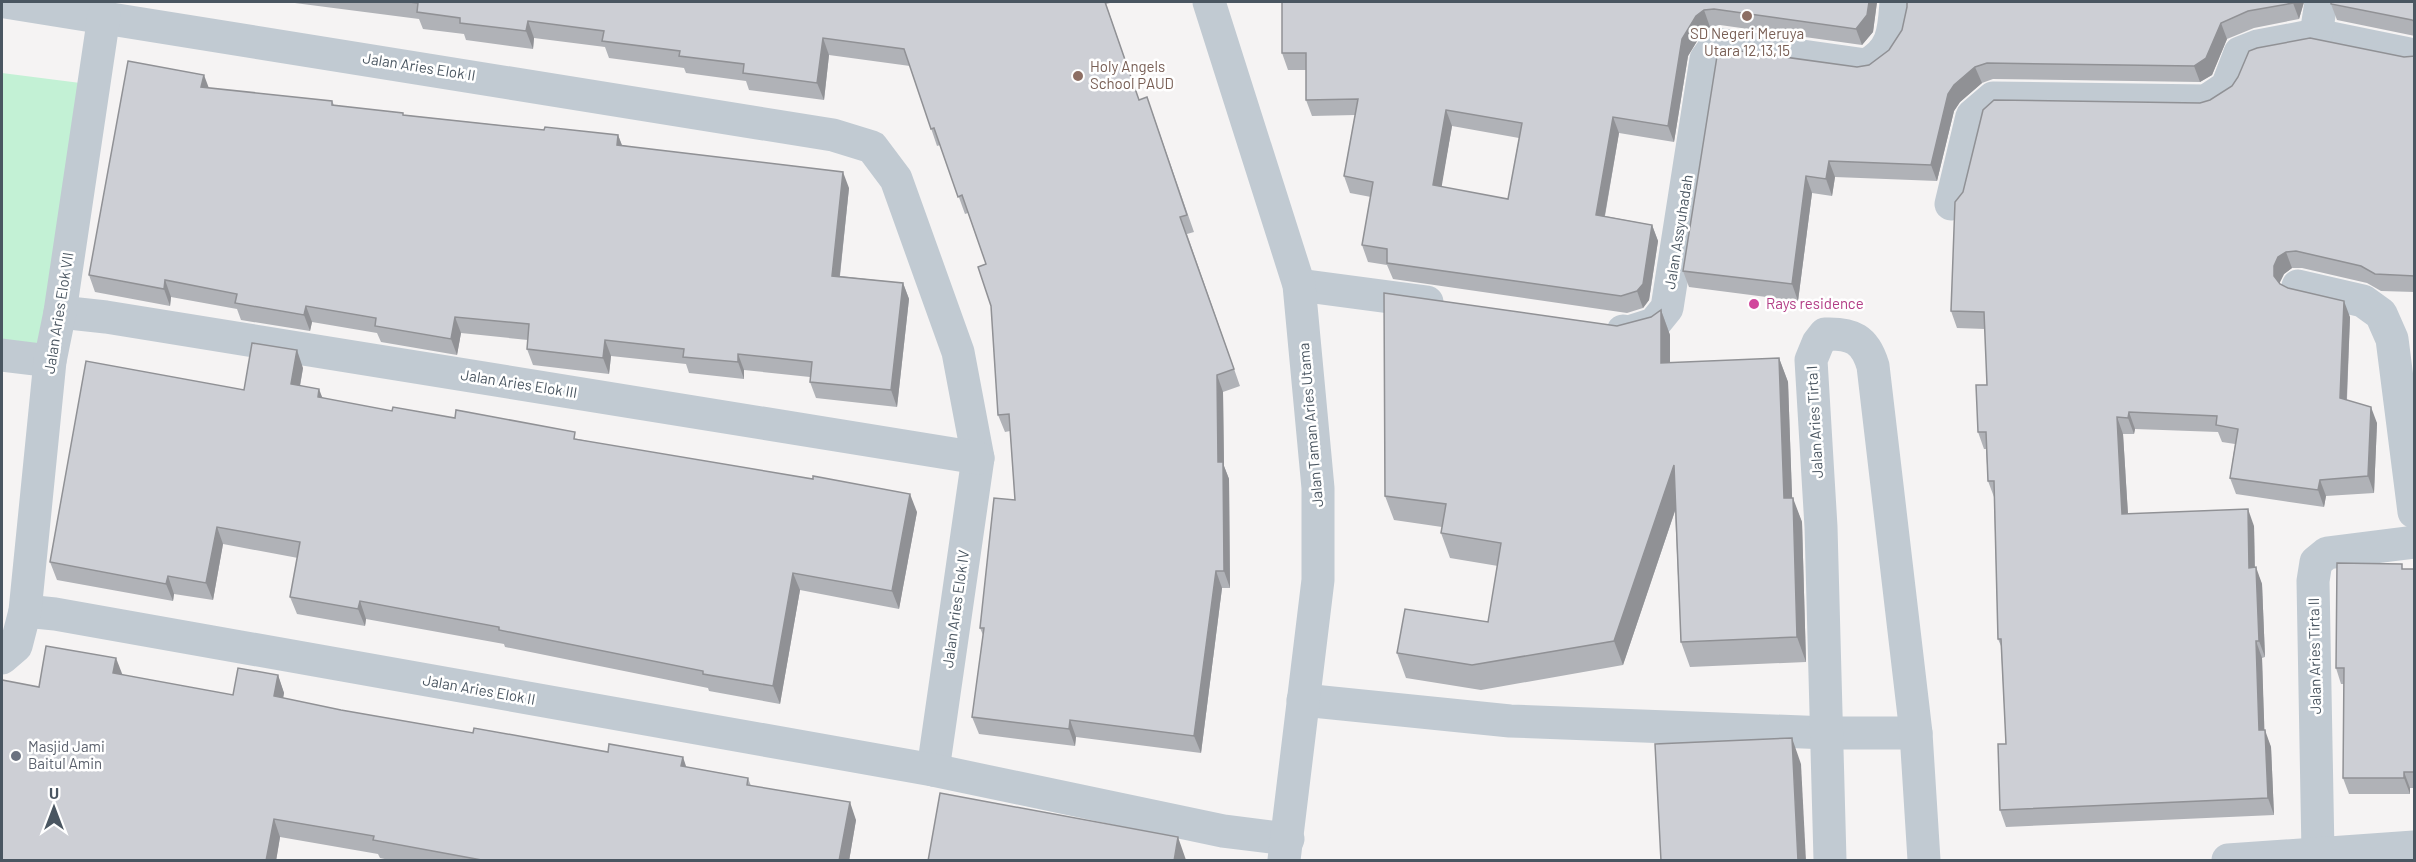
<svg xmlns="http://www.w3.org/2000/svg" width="2416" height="862" viewBox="0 0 2416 862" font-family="Barlow,sans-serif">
  <rect width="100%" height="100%" fill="#f5f3f3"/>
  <polygon fill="#c3f1d5" points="2,73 96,85 54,350 2,341"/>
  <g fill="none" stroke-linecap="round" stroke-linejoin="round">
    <g stroke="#c1cad2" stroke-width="33">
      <polyline points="5,2 833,135 872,147 896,179 958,352 978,458 933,770"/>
      <polyline points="2316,35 2414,55"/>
      <polyline points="1951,204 1972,116 1993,98 2206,101 2227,87 2240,53 2258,46 2316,35 2321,2"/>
      <polyline points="1299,285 1427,302"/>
      <polyline points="2298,286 2363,301 2381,314 2392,339 2414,512"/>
      <polyline points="60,312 106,317 978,458"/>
      <path d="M 1623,331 L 1629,332 L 1654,324 L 1667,308 L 1706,59 L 1717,44 L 1866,65 C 1894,51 1894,29 1896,2"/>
      <polyline points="2,355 50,361"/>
      <polyline points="25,611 55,614 933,770 1223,831 1288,839"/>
      <polyline points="2,658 16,646 25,611 50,361 60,312 104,16"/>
      <polyline points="1303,700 1510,721 1828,733 1916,733"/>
      <polyline points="2318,853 2313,581 2316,562 2327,553 2414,542"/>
      <path d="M 1830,860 L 1821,527 L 1811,360 L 1818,343 L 1825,334 C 1852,333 1865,339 1873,366 L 1916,733 L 1924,860"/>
      <polyline points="2228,860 2414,847"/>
    </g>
    <polyline stroke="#c1cad2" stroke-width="33" points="1209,2 1299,285 1318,488 1318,580 1284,860"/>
  </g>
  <g fill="#b0b2b7" fill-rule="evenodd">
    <polygon points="287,2 1114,2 1106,4 1139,100 1153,114 1194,232 1187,234 1240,386 1223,392 1224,466 1229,479 1230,588 1222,588 1201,753 1076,737 1075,746 979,734 972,717 983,635 980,628 1015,500 1010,431 1005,432 998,415 991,306 986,264 968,213 965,214 940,145 937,146 910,66 829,55 824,100 749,90 746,81 686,73 684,68 609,58 605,47 534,38 533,49 466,40 464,34 423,29 419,19"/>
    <path d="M 1282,2 L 1877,2 L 1873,32 L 1862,45 L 1720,25 L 1710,27 L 1702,33 L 1688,56 L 1674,142 L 1619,133 L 1605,216 L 1652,225 L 1658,241 L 1649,300 L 1643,308 L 1627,313 L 1393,279 L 1387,265 L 1368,262 L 1362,245 L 1371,197 L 1350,193 L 1344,176 L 1355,115 L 1312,116 L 1306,100 L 1306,70 L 1288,70 L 1282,53 ZM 1452,126 L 1519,138 L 1508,199 L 1441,187 Z"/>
    <polygon points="1907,2 2304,2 2299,19 2254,28 2227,39 2212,75 2200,82 1993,79 1982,83 1960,102 1954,111 1937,181 1835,177 1832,196 1812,193 1798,301 1689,287 1683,271 1857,67 1869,65 1889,50 1902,30 1907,7"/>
    <polygon points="2415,2 2415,36 2337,20 2331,4"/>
    <polygon points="2413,56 2415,56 2415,292 2381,291 2367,283 2302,268 2292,268 2284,274 2280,282 2280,284 2350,317 2347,400 2377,423 2374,493 2326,496 2324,507 2236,494 2230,478 2235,444 2222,442 2218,432 2135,429 2134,434 2123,434 2128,514 2254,526 2255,567 2262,584 2265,657 2262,658 2264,730 2271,747 2274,815 2006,827 2000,810 2006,744 2001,646 1998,639 1994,497 1988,481 1986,449 1984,449 1978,432 1987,385 1985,329 1957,328 1951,311 2200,103 2404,57"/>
    <polygon points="208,88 332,101 334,105 404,115 544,130 618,135 622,145 849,188 840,276 903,283 909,299 897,407 816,398 810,382 810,377 744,370 744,379 689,373 686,364 611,356 609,374 533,365 527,349 528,340 461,333 457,355 381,342 377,333 312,322 310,331 241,320 237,309 171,297 170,306 95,292 89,275"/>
    <polygon points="1661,310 1670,335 1670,363 1779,358 1788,382 1792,498 1802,522 1806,662 1690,667 1681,642 1675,511 1623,665 1481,690 1406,678 1397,653 1488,622 1498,566 1450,558 1441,533 1442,527 1394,520 1385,496 1617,326 1651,317"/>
    <polygon points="303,368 300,386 322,398 392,411 578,439 917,512 899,609 800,590 780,704 709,691 708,688 505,647 504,644 366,619 365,626 297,614 290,597 298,558 223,544 213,600 174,594 173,601 57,580 50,562 244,390"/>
    <polygon points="2403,569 2415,569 2415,788 2410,788 2410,794 2349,794 2343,778 2344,684 2341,684 2336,668"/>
    <polygon points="122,675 233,695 278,675 284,693 283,698 341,710 473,733 687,767 748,778 751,786 856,820 849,861 394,861 380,858 378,854 280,837 276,861 2,861 39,687"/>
  </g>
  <g fill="#909195">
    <polygon points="1869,2 1877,2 1873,32 1862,45 1856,29"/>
    <polygon points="2294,2 2304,2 2299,19 2293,3"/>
    <polygon points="1704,10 1710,27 1702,33 1688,56 1674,142 1668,126 1682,39 1696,16"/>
    <polygon points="528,21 534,38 533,49 526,31"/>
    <polygon points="2221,23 2227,39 2212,75 2200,82 2194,66"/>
    <polygon points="823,38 829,55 824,100 817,83"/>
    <polygon points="1975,67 1982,83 1960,102 1954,111 1937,181 1931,165 1948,94 1954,85"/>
    <polygon points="204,75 210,91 201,87"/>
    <polygon points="1446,110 1452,126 1439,202 1433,185"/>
    <polygon points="1613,117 1619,133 1602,231 1596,215"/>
    <polygon points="618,135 624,151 617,145"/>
    <polygon points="1829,161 1835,177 1832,196 1826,179"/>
    <polygon points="843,172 849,188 838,292 832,276"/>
    <polygon points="1806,176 1812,193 1798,301 1792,284"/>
    <polygon points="1652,225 1658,241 1649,300 1643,308 1637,291"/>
    <polygon points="2286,252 2292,268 2284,274 2280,282 2280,292 2274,276 2274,266 2278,257"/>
    <polygon points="165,280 171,297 170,306 164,289"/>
    <polygon points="903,283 909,299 897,407 891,390"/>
    <polygon points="2344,301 2350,317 2346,414 2340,398"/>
    <polygon points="306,306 312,322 310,331 304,315"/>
    <polygon points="1661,310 1670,335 1670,387 1661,363"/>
    <polygon points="455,317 461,333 457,355 451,339"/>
    <polygon points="605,340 611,356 609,374 603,358"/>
    <polygon points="297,350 303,368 297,402 291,384"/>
    <polygon points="738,354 744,370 744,379 738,362"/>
    <polygon points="1779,358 1788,382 1793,523 1784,498"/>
    <polygon points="1217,375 1223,392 1224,466 1229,479 1230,588 1224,571 1218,462"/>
    <polygon points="319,389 326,407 318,397"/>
    <polygon points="2371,407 2377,423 2374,493 2368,476"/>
    <polygon points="2129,412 2135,429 2134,434 2128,418"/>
    <polygon points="2117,417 2123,434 2129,531 2122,514"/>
    <polygon points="1674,465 1682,490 1623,665 1614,641"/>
    <polygon points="2320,480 2326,496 2324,507 2318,490"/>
    <polygon points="910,494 917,512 899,609 892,591"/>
    <polygon points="1793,498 1802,522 1806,662 1797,637"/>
    <polygon points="2248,509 2254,526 2255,584 2249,568"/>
    <polygon points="217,527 223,544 213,600 206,583"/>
    <polygon points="2256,567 2262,584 2265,657 2259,641"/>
    <polygon points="1216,571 1222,588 1201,753 1194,736"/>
    <polygon points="793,573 800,590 780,704 773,686"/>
    <polygon points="168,576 174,594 173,601 166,584"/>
    <polygon points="360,601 366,619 365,626 358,609"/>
    <polygon points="2256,641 2262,658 2265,747 2259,730"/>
    <polygon points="116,658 123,676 113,673"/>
    <polygon points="278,675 284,693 280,714 274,696"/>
    <polygon points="1070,720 1076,737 1075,746 1069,729"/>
    <polygon points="2265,730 2271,747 2274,815 2268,798"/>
    <polygon points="1792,738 1801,764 1806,861 1798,861"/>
    <polygon points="683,757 689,775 681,766"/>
    <polygon points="2404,772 2410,788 2410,794 2404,778"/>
    <polygon points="850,802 856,820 849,861 839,861"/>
    <polygon points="274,819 280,837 276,861 266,861"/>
    <polygon points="1178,837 1186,860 1186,861 1174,861"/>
  </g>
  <g fill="#cdcfd5" stroke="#909195" stroke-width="1.5" fill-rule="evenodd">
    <polygon points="409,2 1105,2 1139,100 1147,97 1187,215 1180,217 1234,369 1217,375 1218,462 1223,462 1224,571 1216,571 1194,736 1070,720 1069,729 972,717 984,628 980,628 994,498 1015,500 1009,414 998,415 991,306 978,267 986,264 962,195 958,197 934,128 931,129 904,49 823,38 817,83 743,73 744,64 679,56 680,51 602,41 604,31 528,21 526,31 460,23 460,18 417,12 418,3"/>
    <path d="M 1282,2 L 1869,2 L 1867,15 L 1856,29 L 1714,9 L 1704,10 L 1696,16 L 1682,39 L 1668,126 L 1613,117 L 1596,215 L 1652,225 L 1643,284 L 1637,291 L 1621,296 L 1387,263 L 1387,249 L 1362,245 L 1373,182 L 1344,176 L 1358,99 L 1306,100 L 1306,53 L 1282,53 ZM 1446,110 L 1522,123 L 1508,199 L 1433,185 Z"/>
    <polygon points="1907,2 2294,2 2293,3 2248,11 2221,23 2206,58 2194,66 1987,63 1975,67 1954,85 1948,94 1931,165 1829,161 1826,179 1806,176 1792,284 1683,271 1718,50 1719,48 1857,67 1869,65 1889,50 1902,30 1907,7"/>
    <polygon points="2331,2 2415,2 2415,22 2412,20 2331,4"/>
    <polygon points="2310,38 2404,57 2415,56 2415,276 2375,274 2361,266 2296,251 2286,252 2278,257 2274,266 2274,276 2280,284 2288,288 2344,301 2340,398 2371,407 2368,476 2320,480 2318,490 2230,478 2238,429 2216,425 2217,416 2129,412 2128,418 2117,417 2122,514 2248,509 2249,568 2256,567 2259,641 2256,641 2259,730 2265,730 2268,798 2000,810 1998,744 2006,744 2001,639 1998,639 1994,481 1988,481 1986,432 1978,432 1976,385 1987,385 1984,312 1951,311 1955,202 1963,192 1983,110 1994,100 2200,103 2210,100 2232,86 2238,77 2249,51 2257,48"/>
    <polygon points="128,61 204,75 201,87 332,101 332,105 403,113 403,115 544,130 545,127 618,135 617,145 843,172 832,276 903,283 891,390 810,382 812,362 738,354 738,362 683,357 684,349 605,340 603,358 527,349 529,324 455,317 451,339 375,326 376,318 306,306 304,315 235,303 237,294 165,280 164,289 89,275"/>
    <polygon points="1384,293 1617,326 1651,317 1661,310 1661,363 1779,358 1784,498 1793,498 1797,637 1681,642 1674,465 1614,641 1472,665 1397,653 1405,609 1488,622 1501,543 1441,533 1446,504 1385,496"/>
    <polygon points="252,343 297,350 291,384 319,389 318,397 392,411 393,407 455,418 456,410 575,432 574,439 813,479 813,476 910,494 892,591 793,573 773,686 703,674 703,671 499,630 499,627 360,601 358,609 290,597 300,542 217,527 206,583 168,576 166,584 50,562 86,361 244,390"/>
    <polygon points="2337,563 2402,564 2402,569 2415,569 2415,772 2404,772 2404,778 2343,778 2344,668 2336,668"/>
    <polygon points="46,646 116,658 113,673 233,695 238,668 278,675 274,696 341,710 473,733 474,728 608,752 609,744 683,757 681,766 748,778 747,785 850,802 839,861 487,861 373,840 374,836 274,819 266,861 2,861 2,680 39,687"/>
    <polygon points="1792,738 1798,861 1661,861 1655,744"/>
    <polygon points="940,793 1178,837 1174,861 928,861"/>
  </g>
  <g fill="#8d6e63" stroke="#fff" stroke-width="2">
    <circle cx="1747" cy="16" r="6"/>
    <circle cx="1078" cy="76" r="6"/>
  </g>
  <circle fill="#d1479c" stroke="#fff" stroke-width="2" cx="1754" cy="304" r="6"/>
  <circle fill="#6b7280" stroke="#fff" stroke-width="2" cx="16" cy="756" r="6"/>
  <g text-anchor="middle" stroke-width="5" stroke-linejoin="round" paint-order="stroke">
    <g font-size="15" fill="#785e54" stroke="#fff">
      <text x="1747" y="39">SD Negeri Meruya<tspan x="1747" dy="17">Utara 12,13,15</tspan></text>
      <text x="1090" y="72" text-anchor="start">Holy Angels<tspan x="1090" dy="17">School PAUD</tspan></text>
    </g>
    <g font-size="15" fill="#4a5661" stroke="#fff">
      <text transform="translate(419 67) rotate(9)" y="5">Jalan Aries Elok II</text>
      <text transform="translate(1679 232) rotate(-81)" y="5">Jalan Assyuhadah</text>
      <text transform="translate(59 313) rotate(-81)" y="5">Jalan Aries Elok VII</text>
      <text transform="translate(519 384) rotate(9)" y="5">Jalan Aries Elok III</text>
      <text transform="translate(1815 422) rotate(-93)" y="5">Jalan Aries Tirta I</text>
      <text transform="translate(1311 425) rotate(-95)" y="5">Jalan Taman Aries Utama</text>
      <text transform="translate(956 609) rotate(-82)" y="5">Jalan Aries Elok IV</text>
      <text transform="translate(2315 656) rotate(-91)" y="5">Jalan Aries Tirta II</text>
      <text transform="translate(479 690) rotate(10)" y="5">Jalan Aries Elok II</text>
    </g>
    <g font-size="15" fill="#b23c85" stroke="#fff" text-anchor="start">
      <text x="1766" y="309">Rays residence</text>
    </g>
    <g font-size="15" fill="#5b616d" stroke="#fff" text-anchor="start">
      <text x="28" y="752">Masjid Jami<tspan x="28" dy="17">Baitul Amin</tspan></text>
    </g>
  </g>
  <rect width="2416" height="862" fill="none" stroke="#4a5661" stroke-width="6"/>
  <g transform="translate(54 808)" stroke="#ffffff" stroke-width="4.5" paint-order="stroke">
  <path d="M0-4.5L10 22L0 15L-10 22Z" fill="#4a5661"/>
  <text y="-9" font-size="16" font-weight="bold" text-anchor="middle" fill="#4a5661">U</text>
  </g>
</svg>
